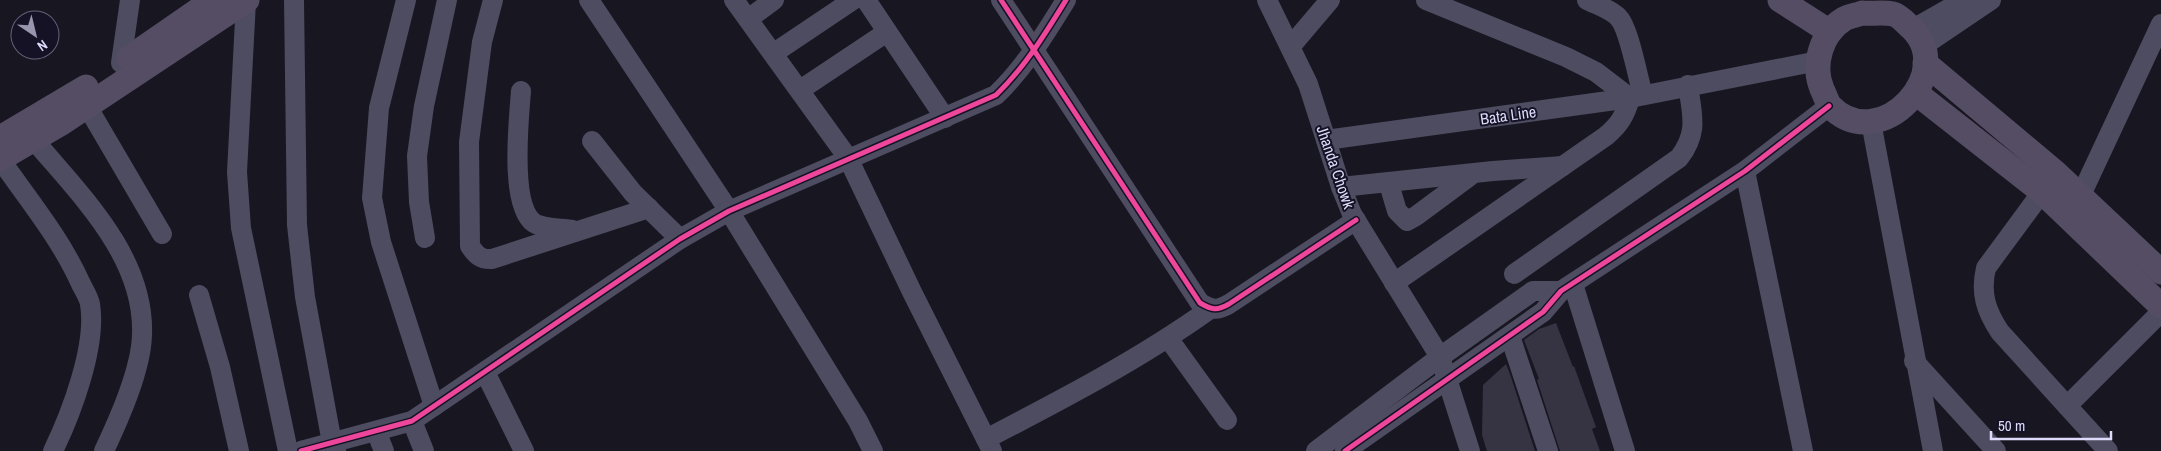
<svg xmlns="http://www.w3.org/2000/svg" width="2161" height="451" viewBox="0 0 2161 451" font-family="'Archivo Narrow',sans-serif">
  <rect width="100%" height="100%" fill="#181621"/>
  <g fill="#363442">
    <polygon points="1556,323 1573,367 1574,366 1596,427 1592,429 1600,451 1560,451 1537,380 1539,379 1524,340 1539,329"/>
    <polygon points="1506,364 1511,377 1535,451 1487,451 1482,435 1483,385"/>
  </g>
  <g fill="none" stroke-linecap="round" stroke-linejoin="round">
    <g stroke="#4d4c60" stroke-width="20">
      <polyline points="294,0 297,225 305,297 332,443 336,451"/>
      <polyline points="406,0 379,108 372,198 381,242 434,406"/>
      <path d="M 493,0 L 482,42 L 469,142 L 470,246 C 476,255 481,260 492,259 L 649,208"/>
      <polyline points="589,0 729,211 858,421 873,451"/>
      <polyline points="734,0 848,158 912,292 992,451"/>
      <polyline points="866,0 945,118"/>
      <path d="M 1001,0 L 1200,303 C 1212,310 1217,311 1229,304 L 1356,220"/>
      <polyline points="1267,0 1308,84 1341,187 1352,214 1440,357 1470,451"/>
      <path d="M 1587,0 C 1597,5 1610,9 1618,17 C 1629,27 1638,79 1643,95"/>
      <polyline points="246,1 237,172 241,228 288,451"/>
      <polyline points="748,19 774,0"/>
      <polyline points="1913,29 1964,0"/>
      <polyline points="1291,46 1330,0"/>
      <polyline points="1923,46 1991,0"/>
      <polyline points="774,53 853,0"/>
      <polyline points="121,63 130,0"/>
      <polyline points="800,90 887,32"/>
      <path d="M 521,91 C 519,119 509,205 534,223 C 544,229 562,228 573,230"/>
      <polyline points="87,106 162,234"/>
      <polyline points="1871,122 1933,451"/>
      <path d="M 34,140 C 81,196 145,257 142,335 C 141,370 119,419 104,451"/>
      <polyline points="1326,140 1630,98 1818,61"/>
      <polyline points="592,141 633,193 680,239"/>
      <path d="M 0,159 C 28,199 61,239 81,284 C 84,290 89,298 90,304 C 97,346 71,414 53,451"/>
      <polyline points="1745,171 1803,451"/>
      <polyline points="1389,184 1397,211 1407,221 1416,216 1470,176"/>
      <polyline points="1341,187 1493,171 1563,166"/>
      <path d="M 2042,192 L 1986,268 C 1980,293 1986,311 2000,332 L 2108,451"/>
      <polyline points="2081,195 2161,24"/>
      <polyline points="425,238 419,202 417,156 424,106 447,0"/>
      <path d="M 1514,274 L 1679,158 C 1699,132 1692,115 1688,85"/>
      <path d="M 1394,283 L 1606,136 C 1619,125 1625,116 1630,98 L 1596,72 L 1566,57 L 1426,0"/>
      <polyline points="1573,284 1625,451"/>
      <polyline points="199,295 220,367 239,451"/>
      <polyline points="1510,336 1548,451"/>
      <polyline points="1168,338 1227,420"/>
      <polyline points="1914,361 1996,451"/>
      <polyline points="485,372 524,451"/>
      <polyline points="2067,406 2161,312"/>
      <polyline points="412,421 424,451"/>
      <polyline points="376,431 384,451"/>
      <path d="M 986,439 C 1063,399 1140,359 1210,309"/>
      <path d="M 301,451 L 412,421 L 680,239 L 729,211 L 996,95 C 1025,67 1045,34 1066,0"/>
      <polyline points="1316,451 1440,357 1533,291 1561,291"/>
      <polyline points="1345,451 1543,312 1561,291 1745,171 1829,106"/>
    </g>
    <g stroke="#544d64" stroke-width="25">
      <polyline points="1780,0 1830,32"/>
      <path d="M 1862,13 C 1872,14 1883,12 1893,14 C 1898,15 1904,21 1908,25 C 1962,69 1880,158 1830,106 C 1827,102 1825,95 1822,89 C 1812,65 1821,33 1844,19 C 1849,16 1857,15 1862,13 Z"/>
      <polyline points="129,58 213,0"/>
      <polyline points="1925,63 2056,173 2161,272"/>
      <polyline points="1916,93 2042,192 2161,306"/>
      <polyline points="0,138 86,87"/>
      <polyline points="0,159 60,124 247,0"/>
    </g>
    <defs>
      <g id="cycleway">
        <path d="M 1001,0 L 1200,303 C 1212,310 1217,311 1229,304 L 1356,220"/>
        <path d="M 301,451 L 412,421 L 680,239 L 729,211 L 996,95 C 1025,67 1045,34 1066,0"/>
        <polyline points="1345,451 1543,312 1561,291 1745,171 1829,106"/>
      </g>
    </defs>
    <use href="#cycleway" stroke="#151225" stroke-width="8"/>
    <use href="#cycleway" stroke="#ed469a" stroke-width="5"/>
  </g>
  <g text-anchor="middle" stroke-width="4" stroke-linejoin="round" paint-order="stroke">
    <g font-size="16" fill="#dddafb" stroke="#151225">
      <text transform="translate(1508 115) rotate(-8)" y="6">Bata Line</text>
      <text transform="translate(1336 167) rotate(71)" y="6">Jhanda Chowk</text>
    </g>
  </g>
  <g transform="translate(35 35) rotate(145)"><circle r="24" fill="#151225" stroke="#65627b"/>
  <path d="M0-4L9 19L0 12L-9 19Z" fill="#9895af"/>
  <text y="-8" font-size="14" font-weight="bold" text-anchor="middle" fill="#dddafb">N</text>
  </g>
  <path d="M1991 431v8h120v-8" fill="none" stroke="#dddafb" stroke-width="2.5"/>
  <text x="1998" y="431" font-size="15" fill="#dddafb" stroke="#151225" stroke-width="4" paint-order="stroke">50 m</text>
</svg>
